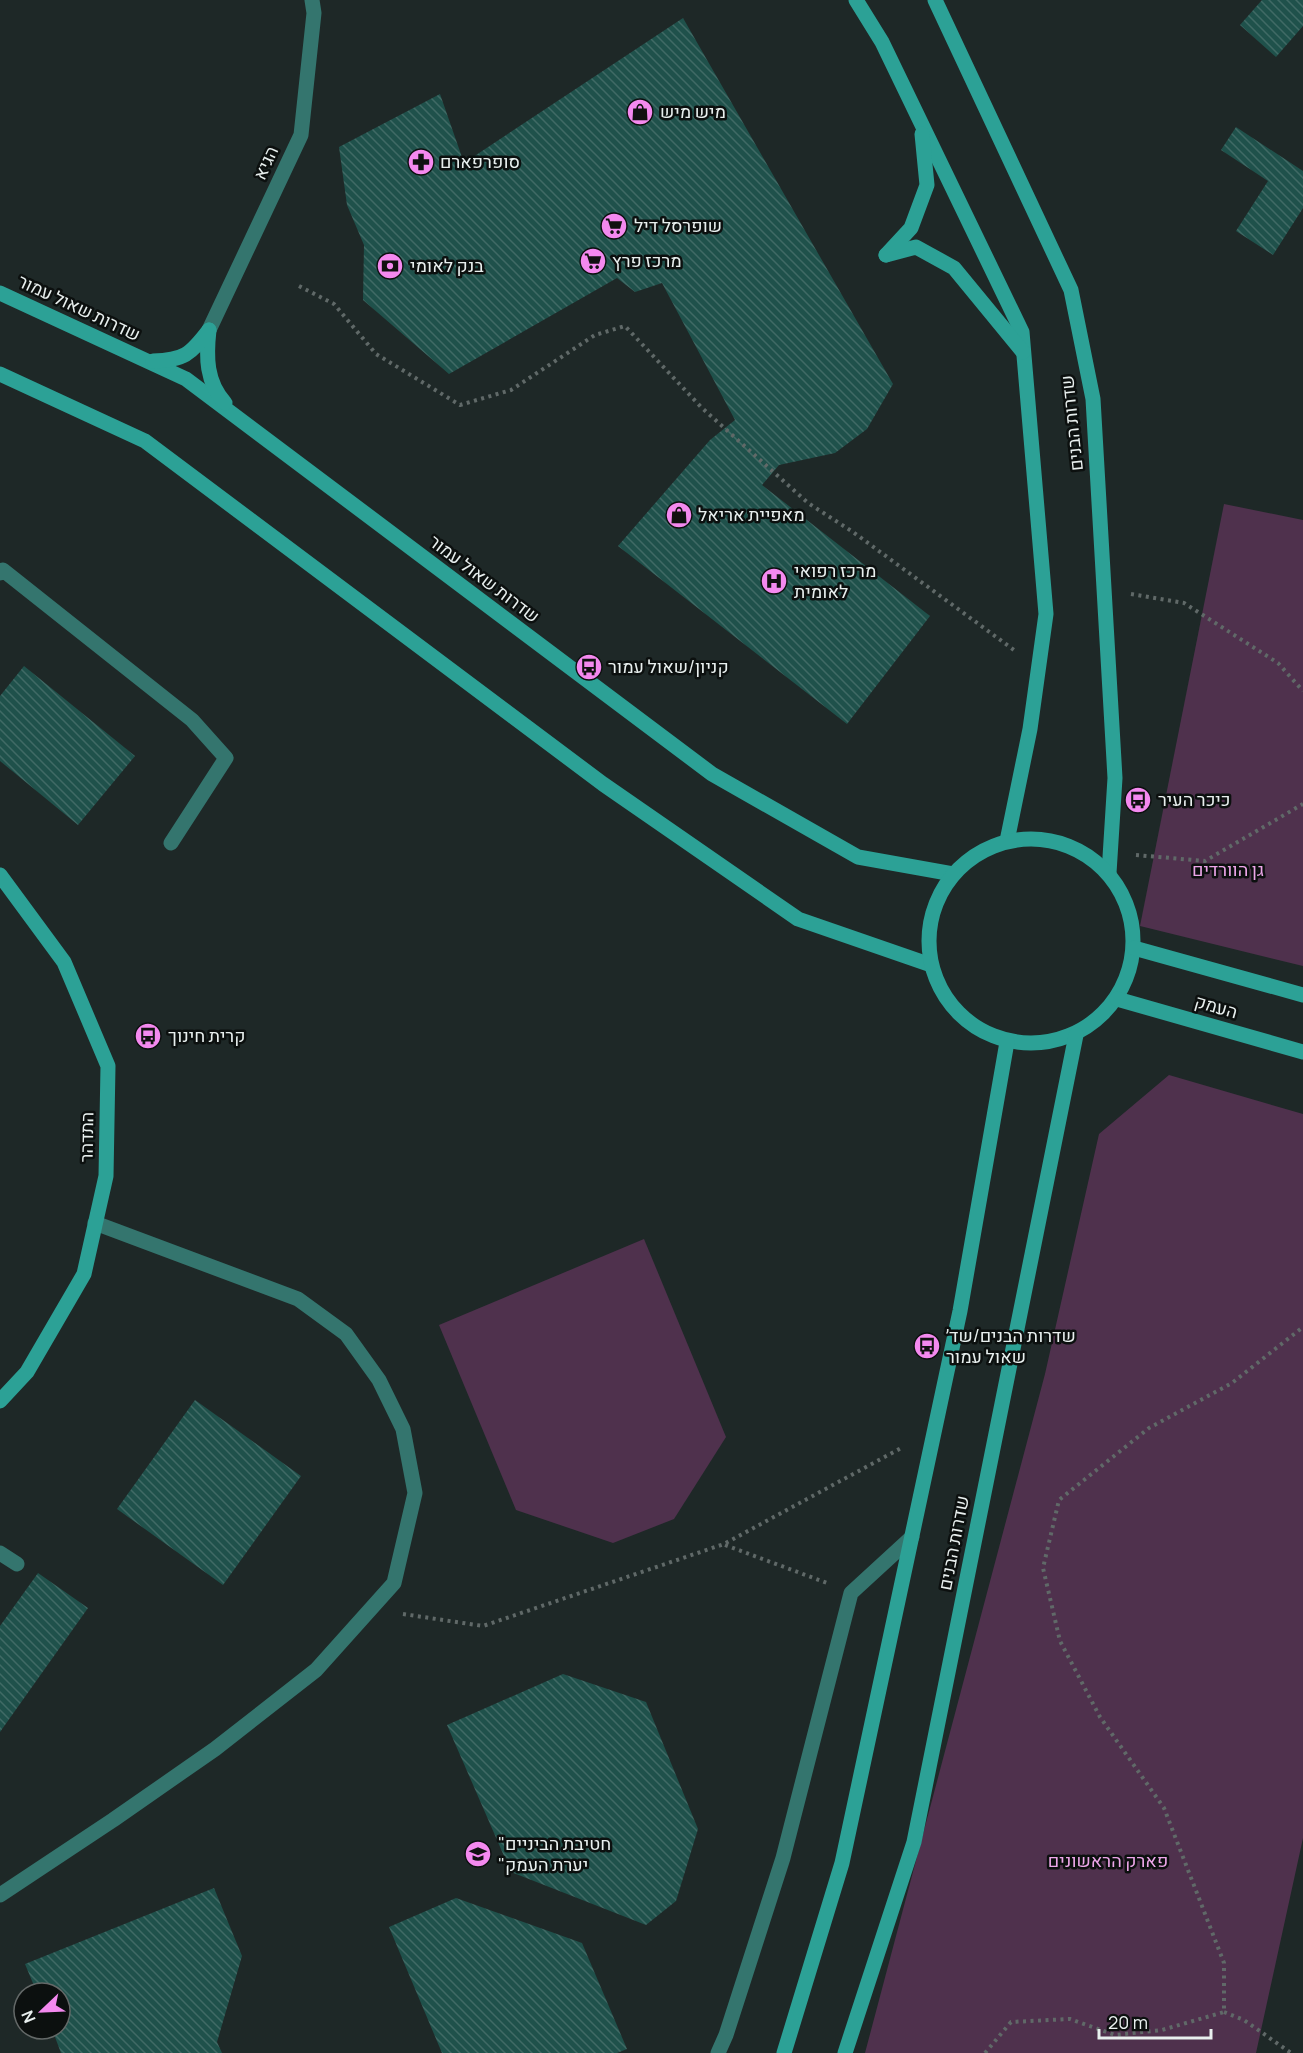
<svg xmlns="http://www.w3.org/2000/svg" width="1303" height="2053" viewBox="0 0 1303 2053" font-family="Manrope,Heebo,sans-serif">
  <defs>
    <pattern id="building-back-hatch" width="6" height="6" patternUnits="userSpaceOnUse" patternTransform="scale(1.5)"><rect width="6" height="6" fill="#1f514b"/><path d="M-1 5l2 2M0 0l6 6M5-1l2 2" fill="none" stroke="#406a65"/></pattern>
  </defs>
  <rect width="100%" height="100%" fill="#1e2827"/>
  <g fill="#4f314d">
    <polygon points="1224,504 1303,520 1303,966 1140,926"/>
    <polygon points="1169,1075 1303,1114 1303,1838 1256,2053 865,2053 1045,1374 1099,1134"/>
    <polygon points="644,1239 726,1437 674,1519 613,1543 516,1510 439,1325"/>
  </g>
  <g fill="url(#building-back-hatch)">
    <polygon points="1262,0 1303,0 1303,26 1276,57 1240,25"/>
    <polygon points="683,18 893,384 867,429 835,453 779,465 762,485 930,616 847,724 618,546 710,440 735,420 662,283 635,292 617,278 449,374 363,300 364,245 347,205 339,147 440,94 464,163"/>
    <polygon points="1236,127 1303,171 1303,208 1273,255 1236,231 1268,181 1221,150"/>
    <polygon points="24,666 135,756 78,825 0,761 0,696"/>
    <polygon points="195,1400 301,1476 223,1585 117,1509"/>
    <polygon points="38,1573 88,1608 0,1732 0,1626"/>
    <polygon points="563,1674 646,1702 698,1829 676,1901 646,1925 511,1872 447,1725"/>
    <polygon points="214,1888 242,1956 217,2042 222,2053 61,2053 52,2029 60,2029 60,1993 37,1993 25,1964"/>
    <polygon points="456,1898 582,1943 627,2049 617,2053 442,2053 389,1927"/>
  </g>
  <g fill="none" stroke-linecap="round" stroke-linejoin="round">
    <g stroke="#606968" stroke-width="4" stroke-dasharray="3 4.5" stroke-linecap="butt">
      <polyline points="299,286 334,304 376,354 460,405 511,390 595,335 625,326 701,407 808,503 853,532 1014,650"/>
      <polyline points="1131,594 1184,603 1278,663 1303,691"/>
      <polyline points="1136,855 1205,861 1303,804"/>
      <polyline points="725,1545 827,1583"/>
      <polyline points="403,1614 483,1626 724,1544 903,1447"/>
      <polyline points="1224,2012 1244,2020 1291,2053"/>
      <polyline points="985,2053 1011,2022 1070,2019 1115,2035 1162,2030 1224,2012 1224,1963 1164,1808 1100,1717 1060,1641 1043,1568 1059,1500 1149,1428 1232,1383 1303,1327"/>
    </g>
    <g stroke="#34756e" stroke-width="15">
      <polyline points="209,330 301,135 314,13 312,0"/>
      <polyline points="0,573 3,570 192,720 226,758 171,843"/>
      <polyline points="0,1553 17,1564"/>
      <polyline points="0,1895 113,1820 215,1749 316,1670 394,1583 415,1493 403,1429 379,1380 346,1334 298,1299 95,1223"/>
      <polyline points="718,2053 726,2035 783,1858 851,1593 912,1537"/>
    </g>
    <g stroke="#2ca196" stroke-width="15">
      <polyline points="856,0 882,42 1022,332 1046,614 1030,729 1007,841"/>
      <polyline points="935,0 1071,290 1093,399 1115,778 1109,873"/>
      <polyline points="886,255 916,247 954,268 1023,352"/>
      <polyline points="886,255 911,228 927,185 922,134"/>
      <polyline points="0,293 186,379 712,774 858,857 953,874"/>
      <path d="M 209,330 C 206,357 206,382 225,403"/>
      <path d="M 153,361 C 184,360 190,355 209,330"/>
      <polyline points="0,374 145,441 603,784 798,919 931,965"/>
      <circle cx="1031" cy="941" r="102"/>
      <polyline points="0,875 64,962 108,1066 106,1176 84,1274 27,1372 0,1401"/>
      <polyline points="1134,948 1303,995"/>
      <polyline points="1117,999 1303,1052"/>
      <polyline points="784,2053 842,1863 960,1311 1007,1042"/>
      <polyline points="845,2053 914,1842 1076,1035"/>
    </g>
  </g>
  <defs>
    <symbol id="shop-disc" viewBox="-11 -11 22 22"><circle r="9.5" fill="#f489ef" stroke="#0c100f"/><path d="M-5-2.5h2.3a2.7 3.5 0 0 1 5.4 0H5L5.5 6h-11ZM-1.5-2.5h3a1.5 2.3 0 0 0-3 0Z" fill="#111"/></symbol>
    <symbol id="pharmacy-disc" viewBox="-11 -11 22 22"><circle r="9.5" fill="#f489ef" stroke="#0c100f"/><path d="M-2-6h4v4h4v4h-4v4h-4v-4h-4v-4h4Z" fill="#111"/></symbol>
    <symbol id="supermarket-disc" viewBox="-11 -11 22 22"><circle r="9.5" fill="#f489ef" stroke="#0c100f"/><path d="M-6-5.5h2.5l.6 2H6L4.5 2H-2.5L-4.4-4H-6ZM-1.5 3.2a1.3 1.3 0 1 0 .1 0ZM3 3.2a1.3 1.3 0 1 0 .1 0Z" fill="#111"/></symbol>
    <symbol id="bank-disc" viewBox="-11 -11 22 22"><circle r="9.5" fill="#f489ef" stroke="#0c100f"/><path d="M-6-4H6V4H-6ZM0-2.3a2.3 2.3 0 1 0 0 4.6a2.3 2.3 0 1 0 0-4.6Z" fill="#111"/></symbol>
    <symbol id="hospital-disc" viewBox="-11 -11 22 22"><circle r="9.5" fill="#f489ef" stroke="#0c100f"/><path d="M-5-5h3v3.5h4V-5h3V5h-3V1.5h-4V5h-3Z" fill="#111"/></symbol>
    <symbol id="bus-disc" viewBox="-11 -11 22 22"><circle r="9.5" fill="#f489ef" stroke="#0c100f"/><path d="M-5-6H5V4H4V6H2V4H-2V6H-4V4H-5ZM-3.5-4V0h7V-4ZM-3.5 1.2v1.5H-2V1.2ZM2 1.2v1.5H3.5V1.2Z" fill="#111"/></symbol>
    <symbol id="school-disc" viewBox="-11 -11 22 22"><circle r="9.5" fill="#f489ef" stroke="#0c100f"/><path d="M0-5L7-2L0 1L-7-2ZM-4 1L0 2.5L4 1V4Q0 6-4 4Z" fill="#111"/></symbol>
  </defs>
  <g fill-rule="evenodd">
    <use href="#shop-disc" x="625" y="97" width="30" height="30"/>
    <use href="#pharmacy-disc" x="406" y="147" width="30" height="30"/>
    <use href="#supermarket-disc" x="599" y="211" width="30" height="30"/>
    <use href="#supermarket-disc" x="578" y="246" width="30" height="30"/>
    <use href="#bank-disc" x="375" y="251" width="30" height="30"/>
    <use href="#shop-disc" x="664" y="500" width="30" height="30"/>
    <use href="#hospital-disc" x="759" y="566" width="30" height="30"/>
    <use href="#bus-disc" x="574" y="652" width="30" height="30"/>
    <use href="#bus-disc" x="1123" y="785" width="30" height="30"/>
    <use href="#bus-disc" x="133" y="1021" width="30" height="30"/>
    <use href="#bus-disc" x="912" y="1331" width="30" height="30"/>
    <use href="#school-disc" x="463" y="1839" width="30" height="30"/>
  </g>
  <g text-anchor="middle" stroke-width="5" stroke-linejoin="round" paint-order="stroke">
    <g font-size="18" fill="#e8efee" stroke="#0c100f" text-anchor="start">
      <text x="660" y="118">מיש מיש</text>
      <text x="440" y="168">סופרפארם</text>
      <text x="634" y="232">שופרסל דיל</text>
      <text x="612" y="267">מרכז פרץ</text>
      <text x="410" y="272">בנק לאומי</text>
      <text x="698" y="521">מאפיית אריאל</text>
      <text x="794" y="577">מרכז רפואי<tspan x="794" dy="21">לאומית</tspan></text>
      <text x="608" y="673">קניון/שאול עמור</text>
      <text x="1158" y="806">כיכר העיר</text>
      <text x="168" y="1042">קרית חינוך</text>
      <text x="946" y="1342">שדרות הבנים/שד׳<tspan x="946" dy="21">שאול עמור</tspan></text>
      <text x="498" y="1850">"חטיבת הביניים<tspan x="498" dy="21">"יערת העמק</tspan></text>
    </g>
    <g font-size="18" fill="#e8efee" stroke="#0c100f">
      <text transform="translate(266 163) rotate(-65)" y="6">הגיא</text>
      <text transform="translate(79 308) rotate(25)" y="6">שדרות שאול עמור</text>
      <text transform="translate(1072 423) rotate(-96)" y="6">שדרות הבנים</text>
      <text transform="translate(484 579) rotate(37)" y="6">שדרות שאול עמור</text>
      <text transform="translate(1216 1007) rotate(16)" y="6">העמק</text>
      <text transform="translate(87 1137) rotate(-89)" y="6">התדהר</text>
      <text transform="translate(954 1543) rotate(-79)" y="6">שדרות הבנים</text>
    </g>
    <g font-size="18" fill="#eda6e9" stroke="#0c100f">
      <text x="1228" y="876">גן הוורדים</text>
      <text x="1108" y="1867">פארק הראשונים</text>
    </g>
  </g>
  <g transform="translate(42 2011) rotate(247)"><circle r="28" fill="#0c100f" stroke="#646968" stroke-width="1.5"/>
  <path d="M0-4.5L10 22L0 15L-10 22Z" fill="#f489ef"/>
  <text y="-9" font-size="16" font-weight="bold" text-anchor="middle" fill="#e8efee">N</text>
  </g>
  <path d="M1099 2029v9h112v-9" fill="none" stroke="#e8efee" stroke-width="3"/>
  <text x="1108" y="2029" font-size="18" fill="#e8efee" stroke="#0c100f" stroke-width="4.5" paint-order="stroke">20 m</text>
</svg>
